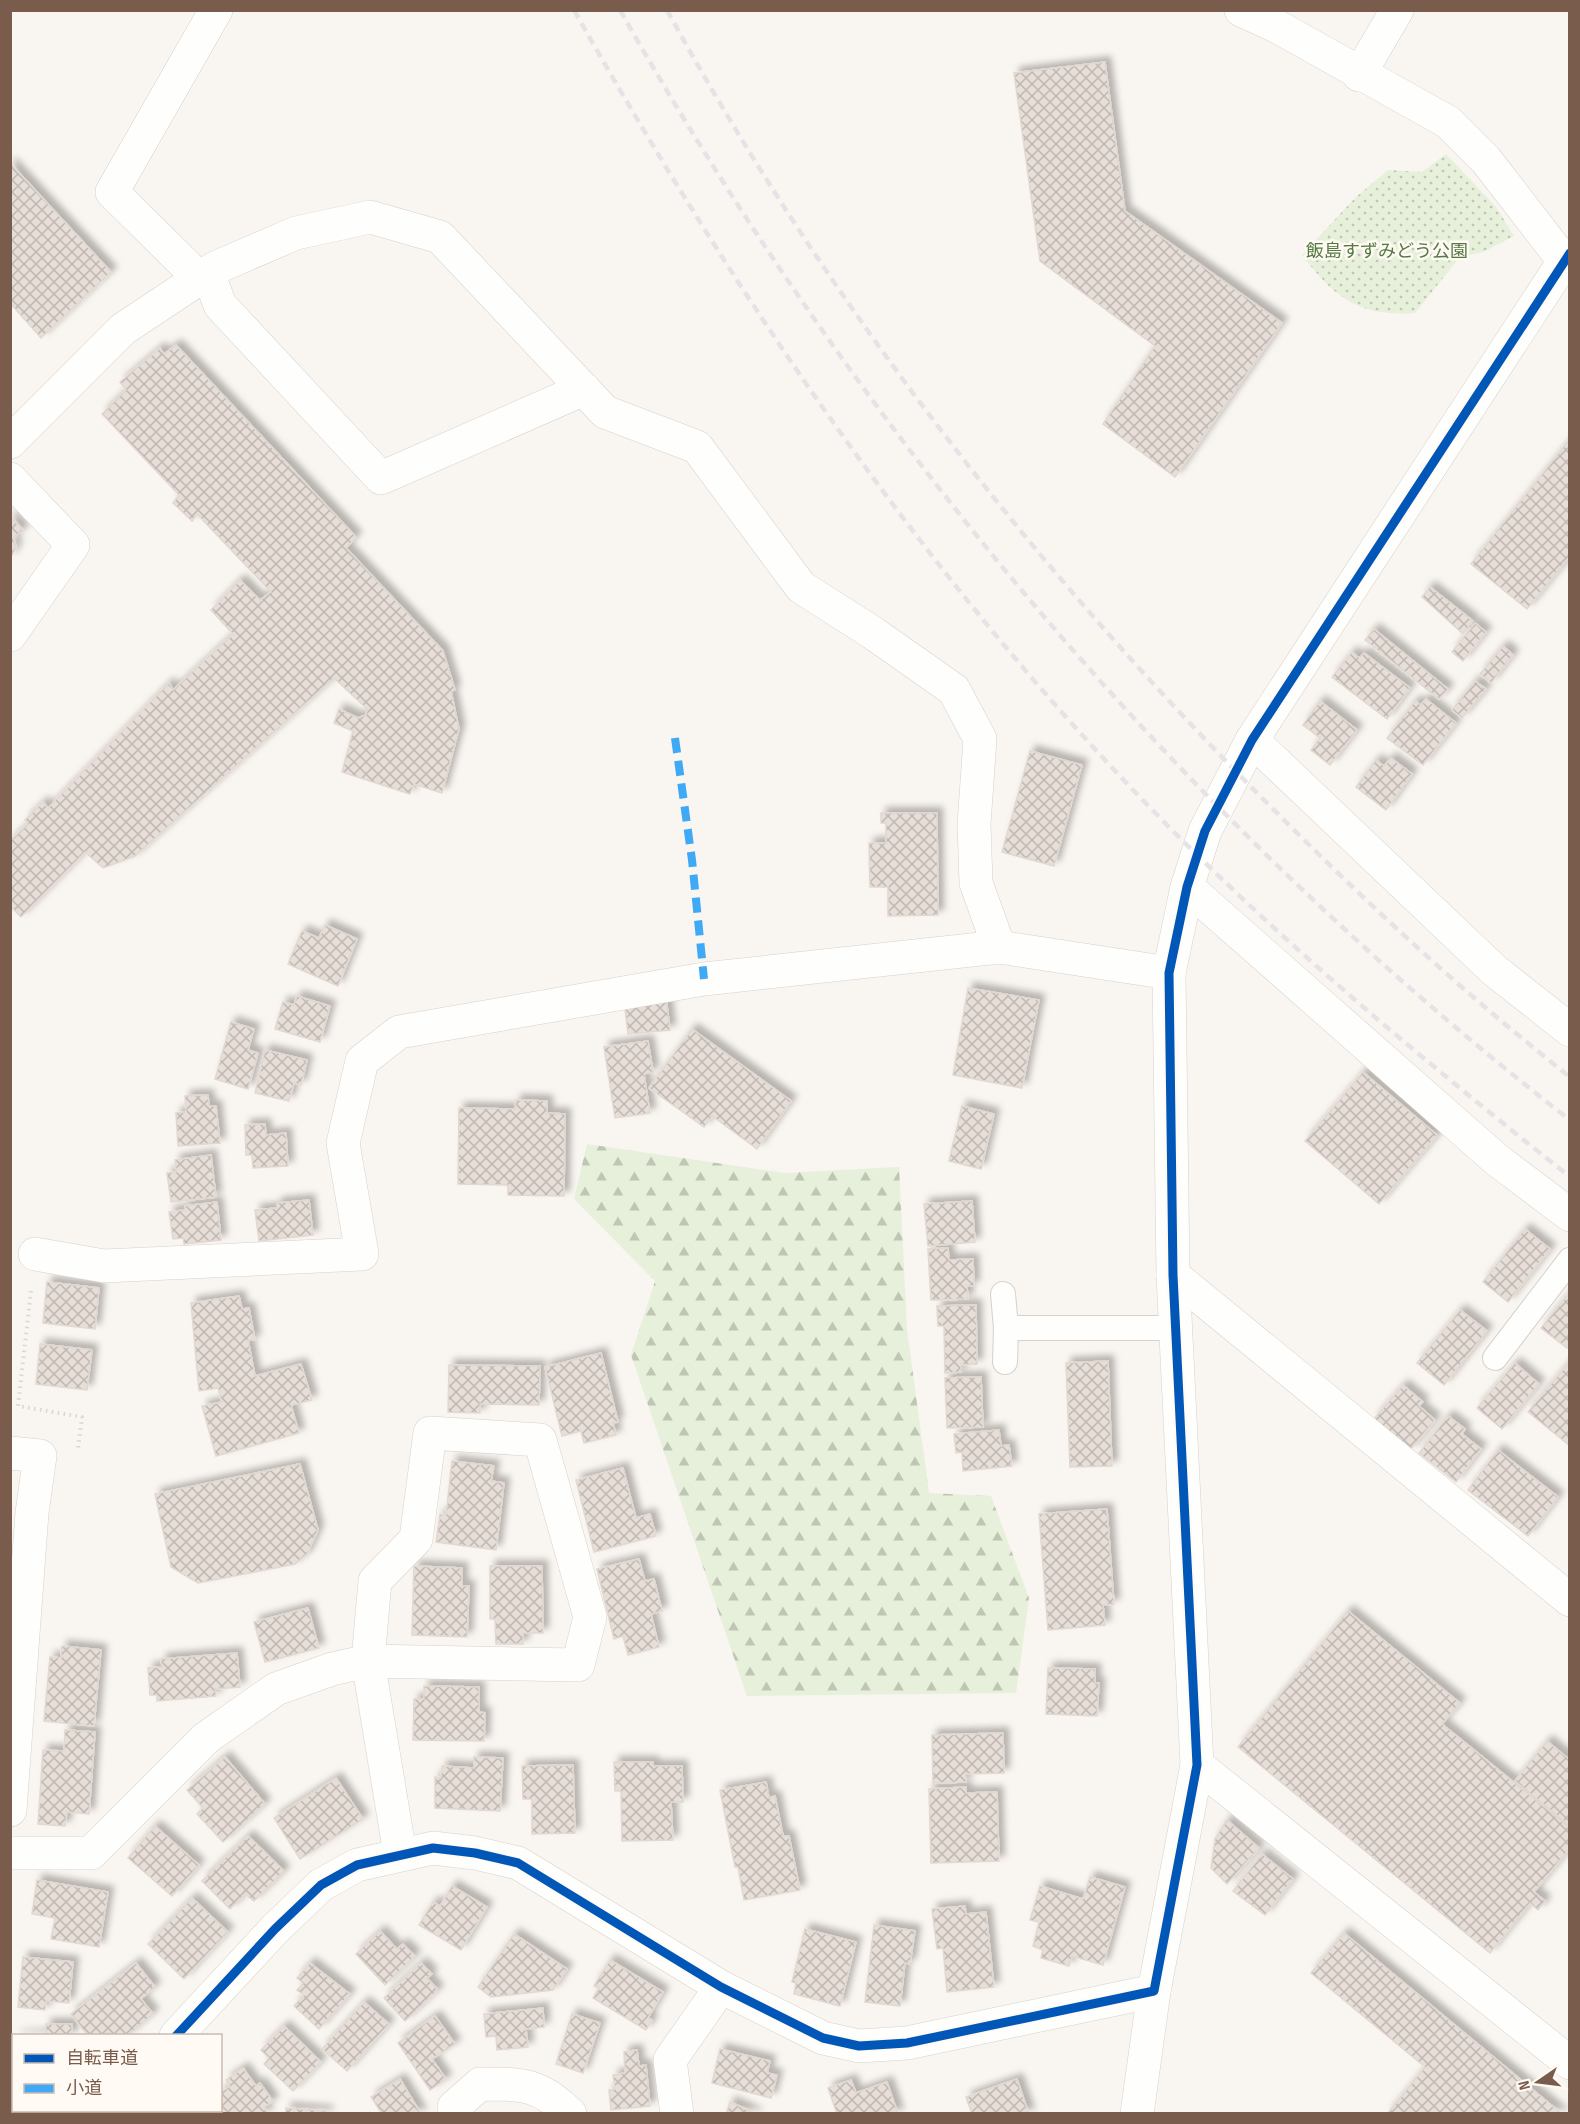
<svg xmlns="http://www.w3.org/2000/svg" width="1580" height="2124" viewBox="0 0 1580 2124" font-family="'Sofia Sans Condensed','Noto Sans JP',sans-serif">
  <defs>
    <pattern id="forest-firs" width="22" height="20" patternUnits="userSpaceOnUse" patternTransform="scale(1.5)"><rect width="22" height="20" fill="#e7f0db"/><path d="M5 1l3.5 6h-7zM16 11l3.5 6h-7z" fill="#c0c6b4"/></pattern>
    <pattern id="park-dots" width="8" height="8" patternUnits="userSpaceOnUse" patternTransform="scale(1.5)"><rect width="8" height="8" fill="#e7f0db"/><path d="M2 2h.1M6 6h.1" fill="none" stroke="#c0c6b4" stroke-width="1.8" stroke-linecap="round"/></pattern>
    <pattern id="building-cross-hatch" width="8" height="8" patternUnits="userSpaceOnUse" patternTransform="scale(1.5)"><rect width="8" height="8" fill="#e6ded7"/><path d="M0 0l8 8M0 8l8-8" fill="none" stroke="#bfb7b1"/></pattern>
    <filter id="shadow"><feDropShadow dx="5.5" dy="-5.5" stdDeviation="3" flood-color="#0004"/></filter>
  </defs>
  <rect width="100%" height="100%" fill="#f9f5f0"/>
  <polygon fill="url(#forest-firs)" points="587,1144 785,1173 899,1167 907,1329 929,1493 991,1496 1029,1598 1016,1693 747,1696 631,1355 655,1281 574,1199"/>
  <path fill="url(#park-dots)" d="M 1446,154 L 1496,207 L 1514,236 L 1483,252 L 1460,257 L 1415,313 C 1359,317 1335,298 1302,255 L 1355,198 L 1388,170 L 1422,172 Z"/>
  <g fill="url(#building-cross-hatch)" stroke="#e2d8d2" stroke-width="1.5" filter="url(#shadow)">
    <polygon points="1105,62 1125,211 1282,323 1175,477 1103,424 1155,346 1040,261 1014,73"/>
    <polygon points="10,163 111,272 41,338 10,303"/>
    <polygon points="176,345 356,537 346,548 443,651 455,690 451,691 459,729 442,793 414,784 410,794 342,772 353,731 334,723 339,709 358,718 366,715 367,709 334,678 135,856 103,868 85,852 21,917 10,906 10,841 28,824 25,820 43,802 48,808 169,683 173,690 233,634 211,610 240,580 260,600 271,592 197,514 192,521 173,503 179,495 102,414 126,390 120,382 160,348 164,354"/>
    <polygon points="1570,439 1570,556 1527,609 1471,564"/>
    <polygon points="10,516 23,530 13,538 16,547 10,559"/>
    <polygon points="1430,587 1473,621 1463,634 1422,597"/>
    <polygon points="1475,623 1486,632 1463,661 1452,652"/>
    <polygon points="1374,629 1448,689 1439,699 1365,640"/>
    <polygon points="1503,646 1513,655 1491,683 1480,674"/>
    <polygon points="1352,652 1359,658 1364,653 1410,688 1387,719 1332,677"/>
    <polygon points="1475,681 1486,689 1462,718 1452,710"/>
    <polygon points="1426,699 1456,723 1423,765 1387,738 1415,701 1421,705"/>
    <polygon points="1320,701 1357,730 1330,765 1311,750 1320,738 1303,725"/>
    <polygon points="1030,751 1082,765 1054,866 1002,852"/>
    <polygon points="1391,758 1412,774 1386,810 1356,787 1376,760 1384,766"/>
    <polygon points="881,813 937,813 938,915 888,916 888,887 870,887 869,843 886,843 886,823 881,823"/>
    <polygon points="325,925 357,939 338,986 288,964 302,931 319,938"/>
    <polygon points="968,988 1039,1000 1022,1088 953,1075"/>
    <polygon points="297,996 330,1006 320,1042 275,1029 283,1002 294,1005"/>
    <polygon points="666,997 670,1030 628,1034 624,1001"/>
    <polygon points="231,1022 254,1029 248,1050 258,1053 248,1089 215,1079"/>
    <polygon points="692,1029 791,1101 757,1149 712,1116 704,1127 649,1088"/>
    <polygon points="648,1041 653,1072 644,1074 650,1113 615,1118 604,1047"/>
    <polygon points="265,1050 307,1060 301,1085 294,1083 289,1101 255,1093"/>
    <polygon points="1363,1072 1437,1135 1379,1204 1305,1141"/>
    <polygon points="208,1095 209,1106 216,1106 220,1143 178,1146 176,1113 186,1112 185,1096"/>
    <polygon points="516,1100 547,1101 547,1113 565,1114 564,1196 508,1195 508,1185 458,1184 459,1108 515,1109"/>
    <polygon points="962,1106 994,1114 981,1169 949,1161"/>
    <polygon points="265,1124 266,1135 286,1133 288,1166 253,1168 252,1155 246,1155 245,1125"/>
    <polygon points="211,1155 216,1197 171,1202 167,1173 176,1172 175,1160"/>
    <polygon points="309,1200 313,1235 259,1241 255,1210 277,1208 277,1203"/>
    <polygon points="972,1201 975,1242 928,1246 924,1204"/>
    <polygon points="217,1202 221,1240 184,1244 183,1238 173,1239 169,1212 185,1210 185,1206"/>
    <polygon points="1525,1229 1550,1249 1508,1302 1483,1282"/>
    <polygon points="948,1248 949,1260 973,1259 974,1286 967,1286 968,1299 931,1300 928,1249"/>
    <polygon points="47,1282 99,1288 95,1329 43,1323"/>
    <polygon points="1570,1292 1570,1345 1567,1348 1541,1328"/>
    <polygon points="239,1296 242,1309 249,1308 255,1340 248,1340 255,1376 301,1364 312,1400 291,1405 299,1433 216,1456 202,1406 222,1402 218,1388 199,1391 191,1303"/>
    <polygon points="976,1305 977,1364 961,1365 961,1372 945,1373 944,1326 938,1326 937,1306"/>
    <polygon points="1460,1310 1487,1331 1444,1385 1417,1363"/>
    <polygon points="40,1344 92,1350 87,1390 36,1384"/>
    <polygon points="601,1353 618,1422 613,1423 616,1435 584,1443 581,1431 562,1436 545,1367"/>
    <polygon points="1108,1361 1112,1466 1070,1467 1066,1363"/>
    <polygon points="1570,1361 1570,1446 1528,1412"/>
    <polygon points="1515,1363 1539,1384 1502,1429 1477,1408"/>
    <polygon points="449,1365 540,1366 539,1405 480,1404 480,1413 448,1412"/>
    <polygon points="981,1377 983,1427 947,1428 945,1378"/>
    <polygon points="1403,1385 1423,1402 1419,1406 1435,1420 1410,1450 1374,1419"/>
    <polygon points="1448,1416 1465,1429 1462,1434 1481,1449 1456,1482 1419,1453"/>
    <polygon points="999,1430 1001,1446 1009,1445 1012,1466 963,1471 962,1452 956,1453 954,1434"/>
    <polygon points="1498,1450 1558,1497 1528,1536 1468,1490"/>
    <polygon points="452,1461 494,1466 491,1481 504,1483 496,1550 436,1542 440,1514 446,1515"/>
    <polygon points="300,1464 318,1530 307,1554 295,1564 198,1583 171,1567 155,1494"/>
    <polygon points="623,1468 636,1518 650,1514 656,1536 594,1552 576,1480"/>
    <polygon points="1107,1509 1114,1604 1103,1605 1105,1625 1048,1630 1039,1514"/>
    <polygon points="639,1559 645,1581 654,1579 662,1611 651,1614 659,1647 628,1655 623,1636 614,1639 597,1569"/>
    <polygon points="414,1566 462,1568 462,1586 469,1586 467,1637 412,1635"/>
    <polygon points="490,1566 542,1566 543,1633 523,1633 523,1644 496,1644 495,1619 490,1619"/>
    <polygon points="308,1608 319,1648 265,1662 254,1622"/>
    <polygon points="1348,1611 1460,1703 1442,1724 1570,1828 1570,1848 1534,1892 1545,1901 1538,1910 1530,1903 1490,1953 1238,1747"/>
    <polygon points="62,1646 101,1650 94,1726 44,1721 50,1657 61,1658"/>
    <polygon points="237,1653 240,1687 215,1689 216,1696 157,1701 157,1695 150,1695 148,1668 162,1667 161,1659"/>
    <polygon points="1048,1668 1095,1669 1095,1683 1099,1683 1097,1716 1046,1714"/>
    <polygon points="424,1686 479,1687 479,1712 485,1713 484,1741 413,1740 414,1699 424,1699"/>
    <polygon points="65,1730 95,1732 89,1814 67,1812 65,1826 38,1824 43,1750 64,1751"/>
    <polygon points="1003,1733 1004,1773 965,1774 966,1782 933,1783 932,1735"/>
    <polygon points="1547,1741 1570,1760 1570,1826 1515,1781"/>
    <polygon points="225,1757 265,1804 223,1842 197,1814 203,1808 187,1790"/>
    <polygon points="474,1757 503,1758 500,1811 435,1808 435,1777 441,1778 442,1766 474,1768"/>
    <polygon points="614,1762 653,1762 653,1766 682,1766 683,1802 671,1802 673,1840 622,1841 621,1791 615,1791"/>
    <polygon points="573,1765 575,1833 532,1834 532,1799 523,1799 522,1766"/>
    <polygon points="336,1778 363,1819 300,1859 274,1818"/>
    <polygon points="766,1782 769,1798 775,1796 783,1836 789,1836 800,1890 744,1900 738,1867 735,1867 720,1790"/>
    <polygon points="966,1787 966,1793 997,1792 999,1861 931,1863 929,1789"/>
    <polygon points="1227,1820 1259,1848 1227,1884 1211,1868 1215,1839"/>
    <polygon points="155,1826 199,1865 172,1896 128,1858"/>
    <polygon points="248,1836 284,1871 254,1901 245,1894 230,1909 202,1881"/>
    <polygon points="1262,1854 1293,1879 1265,1915 1233,1891"/>
    <polygon points="1090,1877 1125,1887 1103,1965 1072,1956 1069,1966 1041,1958 1043,1950 1033,1946 1039,1922 1030,1920 1040,1886 1083,1899"/>
    <polygon points="37,1880 108,1892 99,1947 51,1939 55,1918 32,1914"/>
    <polygon points="452,1886 487,1907 461,1950 419,1925 433,1902 440,1906"/>
    <polygon points="192,1898 228,1932 184,1979 148,1944"/>
    <polygon points="965,1906 966,1914 986,1912 994,1987 947,1992 943,1948 937,1949 932,1909"/>
    <polygon points="874,1925 915,1931 910,1964 905,1963 900,2006 865,2002"/>
    <polygon points="805,1929 856,1942 840,2006 794,1994 796,1983 792,1982"/>
    <polygon points="380,1931 397,1949 403,1944 415,1956 385,1985 356,1954"/>
    <polygon points="1344,1933 1562,2114 1387,2114 1425,2067 1311,1973"/>
    <polygon points="514,1934 567,1969 553,1990 491,1997 478,1987"/>
    <polygon points="23,1957 73,1962 69,2003 46,2001 45,2010 18,2007"/>
    <polygon points="610,1960 663,1992 648,2018 652,2020 646,2030 593,1998 599,1988 594,1986"/>
    <polygon points="136,1963 155,1987 141,1999 153,2014 127,2036 110,2036 107,2032 103,2036 88,2036 71,2014"/>
    <polygon points="310,1963 350,1994 319,2029 294,2006 304,1995 297,1990 303,1983 297,1978"/>
    <polygon points="421,1963 432,1974 427,1978 438,1990 405,2021 384,1998"/>
    <polygon points="364,2002 389,2024 347,2071 322,2049"/>
    <polygon points="543,2008 544,2027 526,2029 528,2047 497,2050 496,2036 486,2037 484,2014"/>
    <polygon points="572,2014 600,2023 583,2073 556,2064"/>
    <polygon points="435,2016 455,2044 432,2059 446,2079 430,2090 398,2043"/>
    <polygon points="46,2024 72,2024 72,2036 15,2036 46,2034"/>
    <polygon points="284,2026 321,2062 293,2091 264,2064 269,2058 261,2050"/>
    <polygon points="720,2049 770,2061 767,2073 777,2075 771,2098 712,2083"/>
    <polygon points="637,2050 639,2066 646,2065 650,2106 611,2110 609,2090 615,2089 613,2075 625,2073 624,2052"/>
    <polygon points="243,2068 256,2086 260,2083 273,2101 264,2107 268,2114 214,2114 220,2110 220,2093 230,2086 226,2080"/>
    <polygon points="400,2079 421,2114 382,2114 371,2097"/>
    <polygon points="1017,2079 1029,2114 972,2114 966,2097"/>
    <polygon points="851,2080 856,2093 887,2082 898,2114 837,2114 828,2088"/>
    <polygon points="730,2102 757,2114 726,2114"/>
    <polygon points="286,2108 326,2111 328,2114 286,2114"/>
  </g>
  <g fill="none" stroke-linecap="round" stroke-linejoin="round">
    <defs>
      <g id="service">
        <polyline points="1003,1294 1006,1328"/>
        <polyline points="1495,1358 1570,1260"/>
        <polyline points="1005,1362 1006,1328 1175,1328"/>
      </g>
      <g id="minor">
        <polyline points="1359,75 1397,10"/>
        <polyline points="208,273 220,305 381,478 584,389"/>
        <polyline points="198,277 112,192 216,10"/>
        <polyline points="10,442 123,329 215,268 296,233 370,217 440,237 605,412 697,447 801,587 873,633 954,690 980,739 974,824 976,883 999,947 1169,973"/>
        <polyline points="10,479 73,545 10,635"/>
        <polyline points="1252,740 1494,970 1570,1030"/>
        <polyline points="1187,887 1497,1160 1570,1215"/>
        <polyline points="35,1254 104,1266 362,1254 343,1143 362,1061 399,1032 704,979 999,947"/>
        <polyline points="1173,1275 1570,1600"/>
        <polyline points="10,1453 40,1456 32,1513 10,1810"/>
        <polyline points="1197,1765 1570,2063"/>
        <polyline points="10,1853 91,1853 206,1738 276,1689 332,1669 368,1661 578,1665 590,1617 540,1440 430,1433 416,1539 375,1581 368,1661 400,1854"/>
        <path d="M 454,2107 L 480,2084 C 522,2084 539,2083 570,2114"/>
        <polyline points="677,2114 670,2060 721,1987"/>
        <polyline points="1137,2114 1154,1991"/>
      </g>
      <g id="tertiary">
        <polyline points="176,2036 275,1929 321,1885 357,1865 433,1848 475,1853 518,1863 721,1987 823,2038 859,2046 907,2043 1154,1991 1197,1765 1173,1275 1169,973 1187,887 1205,831 1252,740 1564,261 1486,160 1448,122 1276,26 1241,10"/>
        <polyline points="65,2114 71,2110"/>
      </g>
    </defs>
    <use href="#service" stroke="#d7d1cb" stroke-width="26"/>
    <use href="#minor" stroke="#d7d1cb" stroke-width="34"/>
    <use href="#tertiary" stroke="#d7d1cb" stroke-width="34"/>
    <polyline stroke="#dcd5d0" stroke-width="4" stroke-dasharray="1.5 4.5" stroke-linecap="butt" points="31,1291 18,1406 82,1417 78,1448"/>
    <use href="#service" stroke="#fefefd" stroke-width="24"/>
    <use href="#minor" stroke="#fefefd" stroke-width="33"/>
    <use href="#tertiary" stroke="#fefefd" stroke-width="33"/>
    <g stroke="#e6e3e7" stroke-width="4.5" stroke-dasharray="9 6" stroke-linecap="butt">
      <path d="M 574,10 C 740,304 933,589 1172,830 C 1296,955 1432,1067 1570,1177"/>
      <path d="M 620,10 C 861,436 1183,820 1570,1120"/>
      <path d="M 667,10 C 829,307 1042,579 1281,817 C 1373,909 1467,996 1570,1077"/>
    </g>
    <polyline stroke="#3fa9f5" stroke-width="8" stroke-dasharray="15 8" stroke-linecap="butt" points="675,738 692,860 704,979"/>
    <defs>
      <polyline id="cycleway" points="176,2036 275,1929 321,1885 357,1865 433,1848 475,1853 518,1863 721,1987 823,2038 859,2046 907,2043 1154,1991 1197,1765 1173,1275 1169,973 1187,887 1205,831 1252,740 1570,253"/>
    </defs>
    <use href="#cycleway" stroke="#fffaf3" stroke-width="13"/>
    <use href="#cycleway" stroke="#0057b8" stroke-width="9"/>
  </g>
  <g text-anchor="middle" stroke-width="5" stroke-linejoin="round" paint-order="stroke">
    <g font-size="18" fill="#537a41" stroke="#fffaf3">
      <text x="1387" y="257">飯島すずみどう公園</text>
    </g>
  </g>
  <rect width="1580" height="2124" fill="none" stroke="#7a5c4d" stroke-width="24"/>
  <rect x="12" y="2034" width="210" height="78" fill="#fffaf3" stroke="#cabbb1" stroke-width="1.5"/>
  <rect x="24" y="2054" width="30" height="9" fill="#0057b8" stroke="#cabbb1" stroke-width="1.5"/>
  <text x="66" y="2064" font-size="18" fill="#7a5c4d">自転車道</text>
  <rect x="24" y="2084" width="30" height="9" fill="#3fa9f5" stroke="#cabbb1" stroke-width="1.5"/>
  <text x="66" y="2094" font-size="18" fill="#7a5c4d">小道</text>
  <g transform="translate(1538 2082) rotate(256)" stroke="#fffaf3" stroke-width="4.5" paint-order="stroke">
  <path d="M0-4.5L10 22L0 15L-10 22Z" fill="#7a5c4d"/>
  <text y="-9" font-size="16" font-weight="bold" text-anchor="middle" fill="#7a5c4d">N</text>
  </g>
</svg>
